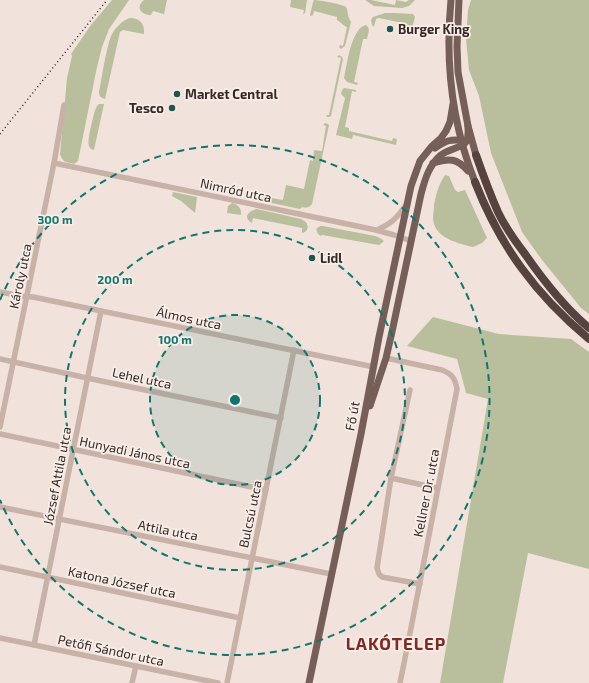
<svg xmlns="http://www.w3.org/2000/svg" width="589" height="683" viewBox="0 0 589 683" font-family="'Exo 2',sans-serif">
  <rect width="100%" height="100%" fill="#f1e3db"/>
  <g fill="#b9bf9c">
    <path d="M 112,0 L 129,0 L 109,29 L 102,47 L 97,67 L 78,161 L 74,164 C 66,162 63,163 60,154 L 67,78 L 72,56 L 71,54 L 91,25 Z"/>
    <path d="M 144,0 L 167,0 L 164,14 L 153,11 L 151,15 C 141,15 135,7 144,0 Z"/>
    <polygon points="291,0 307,0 305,13 303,14 304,10 290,7"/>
    <path d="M 314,0 C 319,0 342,4 346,7 C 348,9 347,17 351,22 L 345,46 L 341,49 L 339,47 L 340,45 L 343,46 L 347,27 C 342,25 341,22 337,20 L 337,17 L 314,11 L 313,15 L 311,16 L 310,15 L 313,2 Z"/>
    <polygon points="365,0 371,0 395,5 396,0 406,2 409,0 415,0 409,6 402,8 374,6"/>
    <polygon points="471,0 589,0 589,314 581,308 542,260 522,232 491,153 479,96 469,70 466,39 468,10"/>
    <polygon points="385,13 395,13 413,14 415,17 412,28 410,28 407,24 379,18 376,19 374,27 372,25 371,20 373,17"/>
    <path d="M 130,18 C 140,18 145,24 144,34 L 123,30 L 120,32 L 105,99 C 101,98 99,96 99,92 C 102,77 104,61 108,46 C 109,42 110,38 112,34 C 116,27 123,20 130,18 Z"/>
    <path d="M 366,25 C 371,28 368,34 367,39 L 363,39 L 354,82 L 358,83 L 357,85 L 347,82 L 344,78 C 347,65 351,28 366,25 Z"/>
    <polygon points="339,55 342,57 343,59 331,116 329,117 327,117 326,115 329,115 341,58 337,57"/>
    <polygon points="344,88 356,90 356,92 352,91 345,127 349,128 349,131 392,141 393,138 397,139 396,145 353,135 352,139 336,135 345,98 341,94 342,90"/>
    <path d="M 99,104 L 104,104 L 94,150 C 91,149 90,149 89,146 C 87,140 93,118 95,110 L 97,106 Z"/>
    <path d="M 325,123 L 328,124 L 329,125 L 312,204 C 309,208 307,208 302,207 L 300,209 L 267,202 L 264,200 L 264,199 L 262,196 L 264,193 L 266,194 L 265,197 L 283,200 L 286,185 L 304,189 L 310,160 L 313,161 L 314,150 L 322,151 L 326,126 L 323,125 Z"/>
    <path d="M 445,175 L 449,176 L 455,190 L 458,192 L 465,190 L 487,238 L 482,243 L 473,247 C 459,244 438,238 434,224 C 432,218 434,211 434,205 C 436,194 439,184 445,175 Z"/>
    <polygon points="173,192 197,197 195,213 181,201 172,196"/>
    <path d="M 232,203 C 238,204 242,209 241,215 L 227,213 L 228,206 Z"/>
    <path d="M 257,209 L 301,219 L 306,222 C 309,227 308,232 302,233 L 302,228 L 253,218 L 252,223 C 242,218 249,210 257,209 Z"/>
    <polygon points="320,226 323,226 375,236 380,238 384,241 379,245 322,235 321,236 318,234 316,229"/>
    <polygon points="433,317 499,334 571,339 589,352 589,569 528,553 503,683 440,683 488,399 466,393 457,359 407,346"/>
  </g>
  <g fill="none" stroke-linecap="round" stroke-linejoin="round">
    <g stroke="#c8b1a7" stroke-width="5.5">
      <polyline points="54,163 376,230 394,235 411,241"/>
      <path d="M 377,230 C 392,223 396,219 406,205"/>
      <polyline points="0,292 21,296 33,297 374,367"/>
      <path d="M 386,358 L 442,370 C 452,374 455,378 457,389 C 438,487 420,585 400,683"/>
      <polyline points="0,359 87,378 281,418"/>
      <polyline points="410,390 391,478 377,568 379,574 382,577 420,584"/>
      <polyline points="0,427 54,163 64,105"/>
      <polyline points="0,434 266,490"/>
      <polyline points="391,478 437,488"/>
      <polyline points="0,507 331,574"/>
      <polyline points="0,567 240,618"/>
      <polyline points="0,638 218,683"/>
      <polyline points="34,645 101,311"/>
      <polyline points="132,683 136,666"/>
      <polyline points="227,683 294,350"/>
    </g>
    <g stroke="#765e59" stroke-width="7">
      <path d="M 451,0 C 445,62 452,124 475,182"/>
      <polyline points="459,0 457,46 458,72 468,126 476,155"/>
      <path d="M 435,148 C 446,141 451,138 464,141"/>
      <path d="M 433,163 C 449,158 457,158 468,171"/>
      <path d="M 370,406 L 386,358 L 392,332 L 421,194 C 425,179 429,165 441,155 C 447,150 463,147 466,142 C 469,137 468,131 468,126"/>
      <polyline points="309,683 361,434 379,337 411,186 420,161 432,146 441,138 446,131 450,122 453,104"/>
    </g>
    <g stroke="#56423f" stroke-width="8">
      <path d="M 476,155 C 483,175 490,194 498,212 C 505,227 515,241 525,254 C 543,280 564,307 589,328"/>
      <path d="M 475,182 C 500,246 536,295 589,339"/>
    </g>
    <polyline stroke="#352a28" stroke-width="1.5" stroke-dasharray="1 3" stroke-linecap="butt" points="0,134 107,0"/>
  </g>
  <circle cx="235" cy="400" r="85" fill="#0f766e" fill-opacity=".12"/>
  <g fill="none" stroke="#0f766e" stroke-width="2" stroke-dasharray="7 5">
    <circle cx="235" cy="400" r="85"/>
    <circle cx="235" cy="400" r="170"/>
    <path d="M0 300A255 255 0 1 1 0 500"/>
  </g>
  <g fill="#1f554f" stroke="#f9eee7" stroke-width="1.5">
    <circle cx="390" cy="29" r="4"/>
    <circle cx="177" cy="94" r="4"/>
    <circle cx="172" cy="108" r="4"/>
    <circle cx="312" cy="258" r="4"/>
  </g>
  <g text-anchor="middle" stroke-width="3.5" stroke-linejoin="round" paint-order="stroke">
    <g font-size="13" font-weight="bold" fill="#352a28" stroke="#f9eee7" text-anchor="start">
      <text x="398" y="34">Burger King</text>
      <text x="185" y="99">Market Central</text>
      <text x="164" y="113" text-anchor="end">Tesco</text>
      <text x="320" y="263">Lidl</text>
    </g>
    <g font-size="13" fill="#352a28" stroke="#f9eee7">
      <text transform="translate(236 190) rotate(12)" y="5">Nimród utca</text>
      <text transform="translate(20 276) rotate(-78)" y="5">Károly utca</text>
      <text transform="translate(189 318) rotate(12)" y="5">Álmos utca</text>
      <text transform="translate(142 378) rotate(12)" y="5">Lehel utca</text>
      <text transform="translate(352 416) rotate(-79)" y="5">Fő út</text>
      <text transform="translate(135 452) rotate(12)" y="5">Hunyadi János utca</text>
      <text transform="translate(57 476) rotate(-79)" y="5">József Attila utca</text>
      <text transform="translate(426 493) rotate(-79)" y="5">Kellner Dr. utca</text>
      <text transform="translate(250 514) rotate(-78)" y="5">Bulcsú utca</text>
      <text transform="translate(168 530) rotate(11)" y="5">Attila utca</text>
      <text transform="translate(122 582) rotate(12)" y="5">Katona József utca</text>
      <text transform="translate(111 650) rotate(12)" y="5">Petőfi Sándor utca</text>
    </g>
    <g font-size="17" font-weight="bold" letter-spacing="1" fill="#812a24" stroke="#f9eee7">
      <text x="396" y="650">LAKÓTELEP</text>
    </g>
  </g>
  <circle cx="235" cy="400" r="6" fill="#0f766e" stroke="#f9eee7" stroke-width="2"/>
  <g font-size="12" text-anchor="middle" font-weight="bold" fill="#0f766e" stroke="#f9eee7" stroke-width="3.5" stroke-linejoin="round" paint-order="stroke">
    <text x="55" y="224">300 m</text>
    <text x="115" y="284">200 m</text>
    <text x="175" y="344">100 m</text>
  </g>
</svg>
